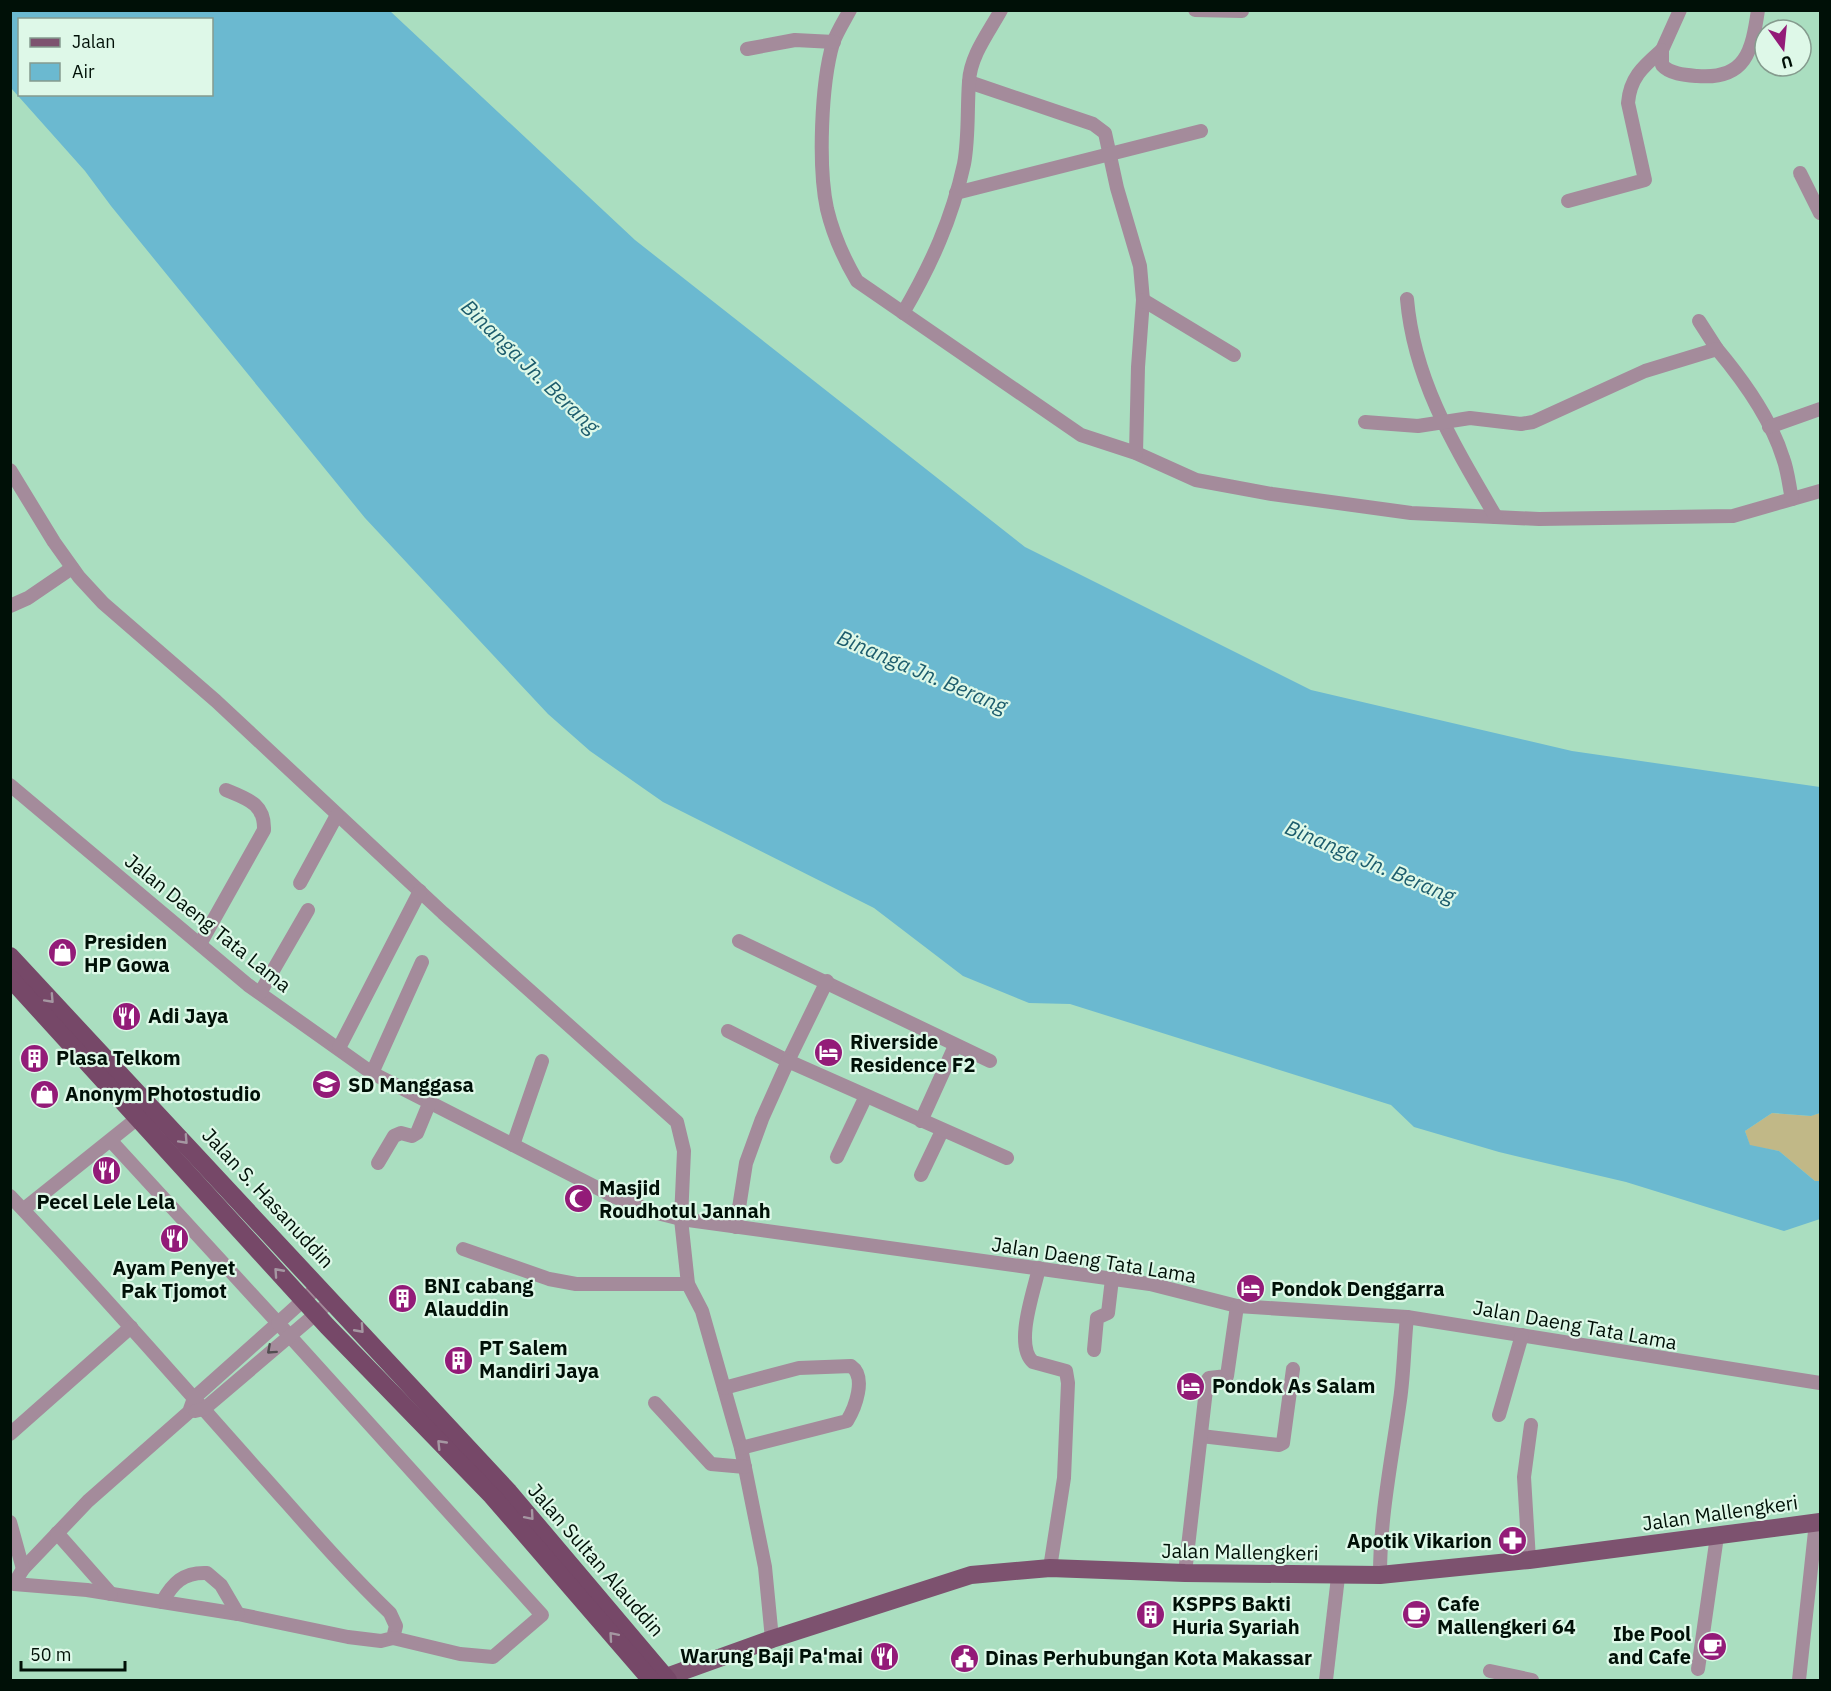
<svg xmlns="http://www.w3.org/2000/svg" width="1831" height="1691" viewBox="0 0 1831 1691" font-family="'IBM Plex Sans',sans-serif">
  <rect width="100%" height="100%" fill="#aadec0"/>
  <polygon fill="#c1b887" points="1772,1113 1810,1116 1820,1113 1820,1181 1815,1181 1779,1151 1750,1146 1745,1131"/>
  <path fill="#6bb9d0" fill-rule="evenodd" d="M 10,11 L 390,11 L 635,240 L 1025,547 L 1311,690 L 1572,751 L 1820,787 L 1820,1113 L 1811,1116 L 1772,1113 L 1745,1131 L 1750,1145 L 1779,1151 L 1815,1181 L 1820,1181 L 1820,1219 L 1784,1231 L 1626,1182 L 1499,1152 L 1414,1127 L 1391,1105 L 1070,1004 L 1029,1003 L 963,976 L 874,908 L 663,802 L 590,751 L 548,714 L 365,518 L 111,206 L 85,171 L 11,88 ZM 20,20 L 212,20 L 212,94 L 20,94 Z"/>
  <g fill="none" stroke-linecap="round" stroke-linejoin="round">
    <g stroke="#a48b9b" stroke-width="14">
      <path d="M 850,10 C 844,21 837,32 833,43 C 821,84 818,167 827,209 C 833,234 844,259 857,281 L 1081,435 L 1136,453 L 1196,480 L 1272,494 L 1411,513 L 1539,519 L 1733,516 L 1820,491"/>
      <polyline points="1195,10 1242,11"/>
      <path d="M 1680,10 L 1662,50 L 1662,65 C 1670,74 1685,75 1697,76 C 1746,80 1752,51 1758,10"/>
      <polyline points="747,49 795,40 834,42"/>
      <polyline points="969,82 1093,124 1105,133 1117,188 1140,266 1143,300 1138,367 1136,453"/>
      <polyline points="1800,173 1820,213"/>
      <polyline points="956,193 1201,131"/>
      <path d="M 1568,201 L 1645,180 L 1628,103 C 1630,77 1644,66 1662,50"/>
      <path d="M 1407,299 C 1414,381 1455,447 1496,517"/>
      <polyline points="1143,300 1234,355"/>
      <path d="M 903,313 C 931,265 952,219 964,164 C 969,137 967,109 969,82 C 970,56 989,32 1001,10"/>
      <polyline points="1699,321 1717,349"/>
      <path d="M 1365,422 L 1418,426 L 1470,418 L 1521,424 L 1533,422 L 1645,371 L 1717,349 C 1743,380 1771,419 1783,458 C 1788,471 1789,486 1792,499"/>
      <polyline points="1769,427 1820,409"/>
      <polyline points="10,470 54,542 79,577 103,603 216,701 443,913 677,1122 684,1151 681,1219 688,1284 702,1311 741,1448 765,1567 772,1639"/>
      <polyline points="10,606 28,598 72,568"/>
      <polyline points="10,785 248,985 372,1073 615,1197 657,1213 681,1219 1150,1284 1237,1306 1407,1317 1820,1383"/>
      <polyline points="300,883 337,815"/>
      <polyline points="739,941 990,1061"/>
      <path d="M 200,944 L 264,830 C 265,804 248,799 226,790"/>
      <polyline points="260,993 308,910"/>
      <polyline points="728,1031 788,1061 827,981"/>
      <polyline points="339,1048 420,891"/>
      <polyline points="372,1073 422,962"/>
      <polyline points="921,1121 955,1046"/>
      <polyline points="513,1145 542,1061"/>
      <polyline points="837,1157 866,1096"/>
      <polyline points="378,1163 394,1136 401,1133 412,1136 417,1133 429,1104"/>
      <polyline points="921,1175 942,1131"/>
      <path d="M 10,1196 C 97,1287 179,1382 263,1476 C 305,1523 345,1570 390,1613 L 396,1626 L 393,1638 L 381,1641 L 348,1637 L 238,1614 L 87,1590 L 14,1584 L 23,1569 L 88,1501 L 189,1412 L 194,1398 L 278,1323 L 111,1141"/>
      <polyline points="24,1209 144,1113"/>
      <polyline points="736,1227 746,1163 762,1119 788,1061 1007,1158"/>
      <polyline points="463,1249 549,1279 576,1284 688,1284"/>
      <path d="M 1039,1268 C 1034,1291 1014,1345 1033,1362 L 1066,1371 L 1068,1383 L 1064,1478 L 1050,1568"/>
      <polyline points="319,1286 278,1323 542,1615 493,1657 460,1654 393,1638"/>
      <polyline points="1094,1350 1097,1318 1108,1313 1112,1279"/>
      <path d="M 724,1388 L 799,1368 L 851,1366 C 867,1377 855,1408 847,1421 L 741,1448"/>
      <polyline points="655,1403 711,1464 745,1467"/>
      <polyline points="195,1411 204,1409 332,1300"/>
      <polyline points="1499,1415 1522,1335"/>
      <polyline points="10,1434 131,1327"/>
      <polyline points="1201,1436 1279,1445 1283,1443 1293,1369"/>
      <polyline points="10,1522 23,1569"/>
      <polyline points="57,1533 111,1594"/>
      <polyline points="1529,1560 1524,1477 1531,1425"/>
      <polyline points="1185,1573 1207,1381 1209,1378 1227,1376 1237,1306"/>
      <path d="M 1380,1575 C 1380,1516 1392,1458 1400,1400 C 1404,1373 1404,1345 1407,1317"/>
      <path d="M 162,1602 C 173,1583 183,1572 207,1573 L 221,1585 L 238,1614"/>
      <polyline points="1698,1669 1717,1536"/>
      <polyline points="1490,1671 1532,1680"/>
      <polyline points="1326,1680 1338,1577"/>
      <polyline points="1799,1680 1816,1522"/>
    </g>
    <polyline stroke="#7d526f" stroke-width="18" points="658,1680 772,1639 971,1575 1050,1568 1185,1573 1380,1575 1529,1560 1820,1522"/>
    <g stroke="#764868" stroke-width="18">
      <polyline points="10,956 509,1492 668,1680"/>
      <polyline points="10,978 327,1326 492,1496 651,1680"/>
    </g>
  </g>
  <defs><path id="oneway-chevron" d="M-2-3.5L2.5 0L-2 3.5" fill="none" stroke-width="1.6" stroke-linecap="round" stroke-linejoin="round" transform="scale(1.5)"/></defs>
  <g stroke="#a597a2">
    <use href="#oneway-chevron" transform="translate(50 999) rotate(47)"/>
    <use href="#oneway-chevron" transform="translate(184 1140) rotate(47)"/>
    <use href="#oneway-chevron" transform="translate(278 1272) rotate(-132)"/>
    <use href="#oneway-chevron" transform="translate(360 1329) rotate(48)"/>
    <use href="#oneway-chevron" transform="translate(441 1444) rotate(-134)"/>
    <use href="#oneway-chevron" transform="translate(530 1516) rotate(49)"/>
    <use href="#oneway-chevron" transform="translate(613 1636) rotate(-131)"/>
  </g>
  <use stroke="#524e51" href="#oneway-chevron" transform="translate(271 1350) rotate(138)"/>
  <defs>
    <symbol id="shop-disc" viewBox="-11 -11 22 22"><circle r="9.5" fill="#931b78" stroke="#def8e8"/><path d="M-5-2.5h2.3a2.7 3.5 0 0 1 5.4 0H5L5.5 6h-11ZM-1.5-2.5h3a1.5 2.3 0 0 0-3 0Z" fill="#fff"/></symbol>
    <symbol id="restaurant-disc" viewBox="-11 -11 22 22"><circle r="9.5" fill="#931b78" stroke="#def8e8"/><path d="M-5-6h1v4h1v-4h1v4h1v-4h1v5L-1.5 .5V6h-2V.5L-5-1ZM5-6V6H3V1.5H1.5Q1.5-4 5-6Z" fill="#fff"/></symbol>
    <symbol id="hotel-disc" viewBox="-11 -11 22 22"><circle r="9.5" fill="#931b78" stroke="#def8e8"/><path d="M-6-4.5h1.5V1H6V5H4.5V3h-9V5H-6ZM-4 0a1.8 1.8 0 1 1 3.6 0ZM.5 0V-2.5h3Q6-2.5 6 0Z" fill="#fff"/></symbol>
    <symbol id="building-disc" viewBox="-11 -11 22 22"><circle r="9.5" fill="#931b78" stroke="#def8e8"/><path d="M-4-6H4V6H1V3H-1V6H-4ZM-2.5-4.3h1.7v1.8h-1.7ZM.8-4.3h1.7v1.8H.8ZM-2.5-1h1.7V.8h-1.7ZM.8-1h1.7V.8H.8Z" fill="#fff"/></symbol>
    <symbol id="school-disc" viewBox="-11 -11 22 22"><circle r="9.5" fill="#931b78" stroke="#def8e8"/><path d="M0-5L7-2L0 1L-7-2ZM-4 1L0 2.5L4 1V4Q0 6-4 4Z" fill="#fff"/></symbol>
    <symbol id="mosque-disc" viewBox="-11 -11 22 22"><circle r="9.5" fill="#931b78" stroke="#def8e8"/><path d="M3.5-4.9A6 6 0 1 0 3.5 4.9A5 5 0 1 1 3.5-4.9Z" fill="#fff"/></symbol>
    <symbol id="pharmacy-disc" viewBox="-11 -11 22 22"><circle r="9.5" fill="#931b78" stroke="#def8e8"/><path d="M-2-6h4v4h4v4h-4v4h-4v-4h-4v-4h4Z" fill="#fff"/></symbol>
    <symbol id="cafe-disc" viewBox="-11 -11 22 22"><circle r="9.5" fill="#931b78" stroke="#def8e8"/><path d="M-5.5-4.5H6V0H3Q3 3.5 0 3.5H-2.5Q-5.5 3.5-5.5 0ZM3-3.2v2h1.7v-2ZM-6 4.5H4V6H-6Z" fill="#fff"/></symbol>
    <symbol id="civic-disc" viewBox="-11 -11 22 22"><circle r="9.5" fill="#931b78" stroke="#def8e8"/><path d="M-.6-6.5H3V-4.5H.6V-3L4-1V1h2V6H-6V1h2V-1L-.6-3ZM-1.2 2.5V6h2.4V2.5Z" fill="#fff"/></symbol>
  </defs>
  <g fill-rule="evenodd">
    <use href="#shop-disc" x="46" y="936" width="33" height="33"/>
    <use href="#restaurant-disc" x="110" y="1000" width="33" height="33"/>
    <use href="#hotel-disc" x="812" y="1036" width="33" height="33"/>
    <use href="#building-disc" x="18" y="1042" width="33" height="33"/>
    <use href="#school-disc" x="310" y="1068" width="33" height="33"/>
    <use href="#shop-disc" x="28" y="1078" width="33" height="33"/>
    <use href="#restaurant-disc" x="90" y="1154" width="33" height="33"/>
    <use href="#mosque-disc" x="562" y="1182" width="33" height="33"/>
    <use href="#restaurant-disc" x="158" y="1222" width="33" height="33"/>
    <use href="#hotel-disc" x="1234" y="1272" width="33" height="33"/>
    <use href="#building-disc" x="386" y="1282" width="33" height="33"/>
    <use href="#building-disc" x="442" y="1344" width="33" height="33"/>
    <use href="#hotel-disc" x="1174" y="1370" width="33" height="33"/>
    <use href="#pharmacy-disc" x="1496" y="1524" width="33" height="33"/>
    <use href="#building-disc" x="1134" y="1598" width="33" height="33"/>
    <use href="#cafe-disc" x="1400" y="1598" width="33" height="33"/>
    <use href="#cafe-disc" x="1696" y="1630" width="33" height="33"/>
    <use href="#restaurant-disc" x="868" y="1640" width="33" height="33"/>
    <use href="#civic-disc" x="948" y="1642" width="33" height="33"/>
  </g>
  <g text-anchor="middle" stroke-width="4.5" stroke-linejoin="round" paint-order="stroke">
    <g font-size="20" fill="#001007" stroke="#def8e8">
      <text transform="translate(208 923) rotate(39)" y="7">Jalan Daeng Tata Lama</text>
      <text transform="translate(268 1198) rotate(47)" y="7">Jalan S. Hasanuddin</text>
      <text transform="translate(1094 1260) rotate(9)" y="7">Jalan Daeng Tata Lama</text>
      <text transform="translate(1575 1325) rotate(10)" y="7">Jalan Daeng Tata Lama</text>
      <text transform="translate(1720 1513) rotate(-8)" y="7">Jalan Mallengkeri</text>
      <text transform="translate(1240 1552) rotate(1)" y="7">Jalan Mallengkeri</text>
      <text transform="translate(596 1560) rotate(49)" y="7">Jalan Sultan Alauddin</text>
    </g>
    <g font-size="20" font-weight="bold" fill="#001007" stroke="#def8e8" text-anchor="start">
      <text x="84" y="949">Presiden<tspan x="84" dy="23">HP Gowa</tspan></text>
      <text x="148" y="1023">Adi Jaya</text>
      <text x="850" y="1049">Riverside<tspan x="850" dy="23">Residence F2</tspan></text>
      <text x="56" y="1065">Plasa Telkom</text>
      <text x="348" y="1092">SD Manggasa</text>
      <text x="65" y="1101">Anonym Photostudio</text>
      <text x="599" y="1195">Masjid<tspan x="599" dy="23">Roudhotul Jannah</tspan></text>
      <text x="106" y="1209" text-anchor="middle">Pecel Lele Lela</text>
      <text x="174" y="1275" text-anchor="middle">Ayam Penyet<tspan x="174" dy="23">Pak Tjomot</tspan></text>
      <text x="424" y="1293">BNI cabang<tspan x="424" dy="23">Alauddin</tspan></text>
      <text x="1271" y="1296">Pondok Denggarra</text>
      <text x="479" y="1355">PT Salem<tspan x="479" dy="23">Mandiri Jaya</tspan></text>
      <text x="1212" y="1393">Pondok As Salam</text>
      <text x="1492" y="1548" text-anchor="end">Apotik Vikarion</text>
      <text x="1172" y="1611">KSPPS Bakti<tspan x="1172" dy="23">Huria Syariah</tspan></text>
      <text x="1437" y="1611">Cafe<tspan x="1437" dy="23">Mallengkeri 64</tspan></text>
      <text x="1691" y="1641" text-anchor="end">Ibe Pool<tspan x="1691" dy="23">and Cafe</tspan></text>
      <text x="863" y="1663" text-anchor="end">Warung Baji Pa'mai</text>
      <text x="985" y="1665">Dinas Perhubungan Kota Makassar</text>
    </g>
    <g font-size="21" font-style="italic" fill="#1d5d6d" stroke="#def8e8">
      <text transform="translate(530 367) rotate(44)" y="7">Binanga Jn. Berang</text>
      <text transform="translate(922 672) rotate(23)" y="7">Binanga Jn. Berang</text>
      <text transform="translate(1370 862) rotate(23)" y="7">Binanga Jn. Berang</text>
    </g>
  </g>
  <rect width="1831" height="1691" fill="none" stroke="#001007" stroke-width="24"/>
  <rect x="18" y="18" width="195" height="78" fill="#def8e8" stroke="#859b8e" stroke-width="1.5"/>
  <rect x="30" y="38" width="30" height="9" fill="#7d526f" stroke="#859b8e" stroke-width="1.5"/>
  <text x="72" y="48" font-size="18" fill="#001007">Jalan</text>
  <rect x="30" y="63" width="30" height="18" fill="#6bb9d0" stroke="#859b8e" stroke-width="1.5"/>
  <text x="72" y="78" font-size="18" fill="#001007">Air</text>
  <g transform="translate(1783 48) rotate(165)"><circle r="28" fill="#def8e8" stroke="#859b8e" stroke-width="1.5"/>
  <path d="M0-4.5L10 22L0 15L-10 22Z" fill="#931b78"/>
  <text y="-9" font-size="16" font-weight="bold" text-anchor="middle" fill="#001007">U</text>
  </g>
  <path d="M21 1661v9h104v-9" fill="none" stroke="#001007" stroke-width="3"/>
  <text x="30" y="1661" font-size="18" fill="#001007" stroke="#def8e8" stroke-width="4.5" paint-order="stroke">50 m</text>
</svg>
